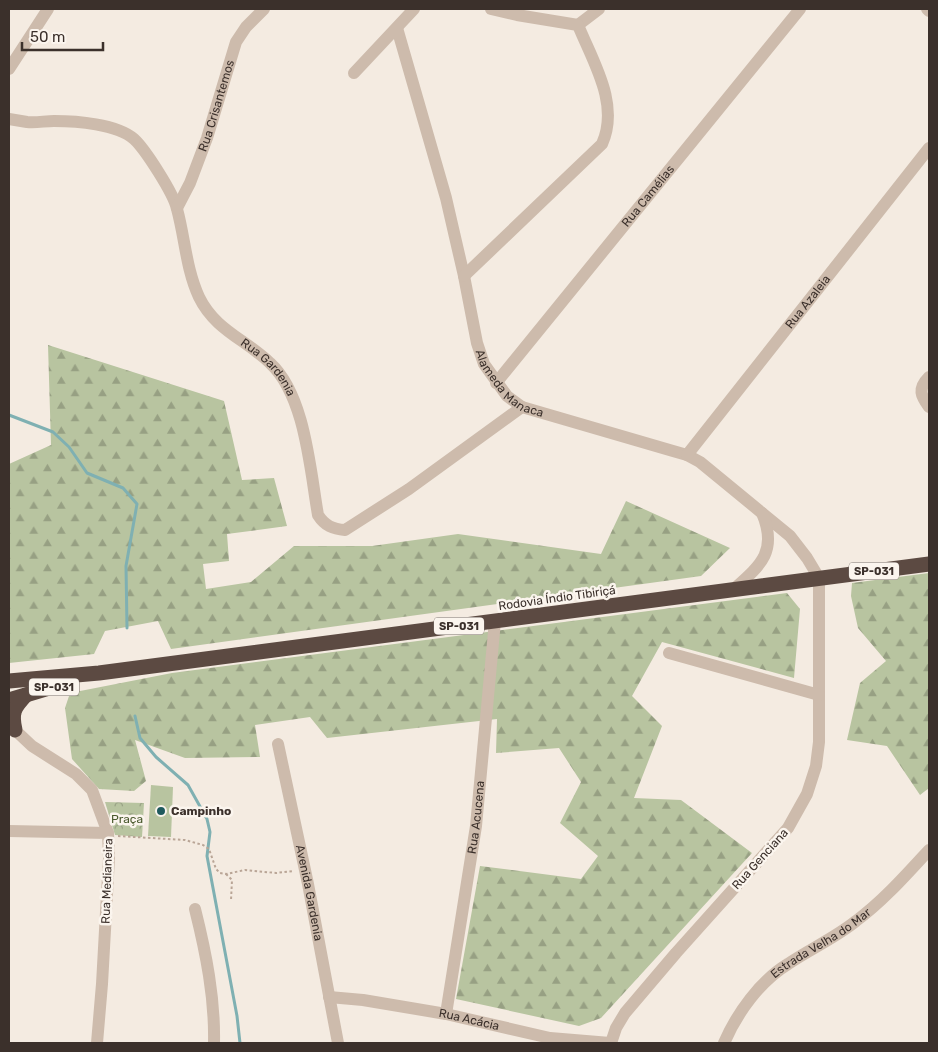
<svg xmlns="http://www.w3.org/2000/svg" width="938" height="1052" viewBox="0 0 938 1052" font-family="Rubik,sans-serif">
  <defs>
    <pattern id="forest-firs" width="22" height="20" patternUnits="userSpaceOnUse" patternTransform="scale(1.25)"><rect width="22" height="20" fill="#b8c4a0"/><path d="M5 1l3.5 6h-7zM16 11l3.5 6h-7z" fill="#97a083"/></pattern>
    <pattern id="park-crowns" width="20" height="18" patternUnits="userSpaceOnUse" patternTransform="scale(1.25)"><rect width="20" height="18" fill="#b8c4a0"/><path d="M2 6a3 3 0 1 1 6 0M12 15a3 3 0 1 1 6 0" fill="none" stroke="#97a083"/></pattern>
  </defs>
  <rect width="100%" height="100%" fill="#f4ebe1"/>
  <g fill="url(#forest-firs)">
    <polygon points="48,345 224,401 242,480 274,478 287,526 227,534 229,561 203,564 206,589 251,582 294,546 372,546 458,534 601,554 626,501 730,548 701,576 171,649 158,621 105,631 94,654 9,663 9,464 51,445"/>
    <polygon points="929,573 929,788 920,795 887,746 847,740 860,683 886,661 858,628 851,596 852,583"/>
    <polygon points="787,593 800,609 794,678 662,642 632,696 662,726 634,798 681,800 752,853 601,1018 579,1026 456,999 480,866 581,879 598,856 560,823 581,782 559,748 496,753 497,719 327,738 310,717 255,725 260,757 185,758 135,740 146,781 134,791 99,789 72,759 65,708 70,693 172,673"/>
  </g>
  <polygon fill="url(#park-crowns)" points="105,802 144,803 142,837 115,835"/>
  <polygon fill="#b8c4a0" points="151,785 173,787 171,837 148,836"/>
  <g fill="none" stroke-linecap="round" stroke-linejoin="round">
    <g stroke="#7fb0b2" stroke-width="3">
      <polyline points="9,415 53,432 69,447 87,473 123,488 137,504 126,566 127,628"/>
      <polyline points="135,716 140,738 156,757 188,785 207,819 210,832 207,856 237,1016 240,1043"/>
    </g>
    <g stroke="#b9a596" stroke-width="2" stroke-dasharray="2.5 2.5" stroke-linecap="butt">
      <polyline points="118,836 185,840 203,845 209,849 216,869 220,873 226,874 245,870 276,873 294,871"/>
      <polyline points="226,874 232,880 231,900"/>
    </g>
    <g stroke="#cdbbac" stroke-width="12">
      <polyline points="927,9 929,11"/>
      <polyline points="578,25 599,9"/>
      <path id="s1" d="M 397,28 L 446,198 L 464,276 L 477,343 L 484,364 L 507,396 L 522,407 L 673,451 L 687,455 L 700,462 L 790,536 L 807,558 L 819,578 L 819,742 L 816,766 L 807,794 L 788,828 L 676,953 L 625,1013 L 616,1028 L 611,1043"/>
      <polyline points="9,69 48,9"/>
      <polyline points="354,73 414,9"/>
      <path id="s2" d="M 9,119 C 15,120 21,121 27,122 C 36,123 45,121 54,121 C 76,121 117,124 134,139 C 145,149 174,194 177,209 C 185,238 186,269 199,297 C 215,330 245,339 270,363 C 305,395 310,469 318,515 C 325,526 333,529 345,530 L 409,489 L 522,407"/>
      <path id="s3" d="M 177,208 L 190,183 L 207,138 L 236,42 L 246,27 L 264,9"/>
      <path d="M 464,276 L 602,144 C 620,104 593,62 578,25 L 517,15 L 491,9"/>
      <path d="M 929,377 C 917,389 921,396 929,407"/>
      <path id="s4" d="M 496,383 L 800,9"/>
      <path id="s5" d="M 687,455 L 929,148"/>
      <path d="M 734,589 C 761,565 778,551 762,513"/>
      <polyline points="669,653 819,695"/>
      <polyline points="15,730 32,746 76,774 92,790 108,833 109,858 102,984 97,1043"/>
      <path id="s6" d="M 278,744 L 308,884 L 338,1043"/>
      <polyline points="9,831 108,833"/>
      <path d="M 195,909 C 206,953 215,998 214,1043"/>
      <path id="s7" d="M 329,997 L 363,1000 L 446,1014 L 550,1038 L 610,1043"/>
      <path id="s8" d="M 446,1014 L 476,826 L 495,621"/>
      <path id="s9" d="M 724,1043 C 737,1013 760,981 788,964 C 810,949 835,938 856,921 C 883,901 906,875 929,850"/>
    </g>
    <g stroke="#5c4a42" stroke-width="15">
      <polyline points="9,681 99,673 929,564"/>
      <polyline points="9,700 69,682"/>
      <path d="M 15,730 C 11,712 14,708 26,695"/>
    </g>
  </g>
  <circle fill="#1f5a5e" stroke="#fbf5ee" stroke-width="2" cx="161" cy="811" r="5"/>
  <g text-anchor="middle" stroke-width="5" stroke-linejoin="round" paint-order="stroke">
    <g fill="#fbf5ee" stroke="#756b66" stroke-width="1">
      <rect x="849" y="562.5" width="50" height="17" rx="4"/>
      <rect x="434" y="617.5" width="50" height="17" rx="4"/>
      <rect x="29" y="678.5" width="50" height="17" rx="4"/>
    </g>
    <g font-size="11" font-weight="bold" fill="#3b302b">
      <text x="874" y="575">SP-031</text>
      <text x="459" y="630">SP-031</text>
      <text x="54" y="691">SP-031</text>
    </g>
    <g font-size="12" fill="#3b302b" stroke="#fbf5ee">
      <text dy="4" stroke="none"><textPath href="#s3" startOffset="110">Rua Crisantemos</textPath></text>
      <text dy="4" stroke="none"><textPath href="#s4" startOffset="241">Rua Camélias</textPath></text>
      <text dy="4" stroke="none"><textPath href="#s5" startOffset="195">Rua Azaleia</textPath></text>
      <text dy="4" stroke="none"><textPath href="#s2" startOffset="402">Rua Gardenia</textPath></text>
      <text dy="4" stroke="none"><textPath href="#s1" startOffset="380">Alameda Manaca</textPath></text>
      <text transform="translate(557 598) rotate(-8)" y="4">Rodovia Índio Tibiriçá</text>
      <text dy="4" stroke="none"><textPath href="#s8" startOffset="199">Rua Acucena</textPath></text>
      <text transform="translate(760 859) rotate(-48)" y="4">Rua Genciana</text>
      <text transform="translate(107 881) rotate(-88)" y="4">Rua Medianeira</text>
      <text dy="4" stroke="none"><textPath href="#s6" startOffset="152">Avenida Gardenia</textPath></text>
      <text dy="4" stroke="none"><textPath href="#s9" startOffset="142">Estrada Velha do Mar</textPath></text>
      <text dy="4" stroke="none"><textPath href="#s7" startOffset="142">Rua Acácia</textPath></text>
    </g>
    <g font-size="12" font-weight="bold" fill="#3b302b" stroke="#fbf5ee" text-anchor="start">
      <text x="171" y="815">Campinho</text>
    </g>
    <g font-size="12" fill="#4a5a2e" stroke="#fbf5ee">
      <text x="127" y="823">Praça</text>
    </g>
  </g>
  <rect width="938" height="1052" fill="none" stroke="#3b302b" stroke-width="20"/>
  <path d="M22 42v8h81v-8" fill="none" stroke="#3b302b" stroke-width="2.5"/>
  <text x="30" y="42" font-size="15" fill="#3b302b" stroke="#fbf5ee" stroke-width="4" paint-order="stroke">50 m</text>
</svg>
